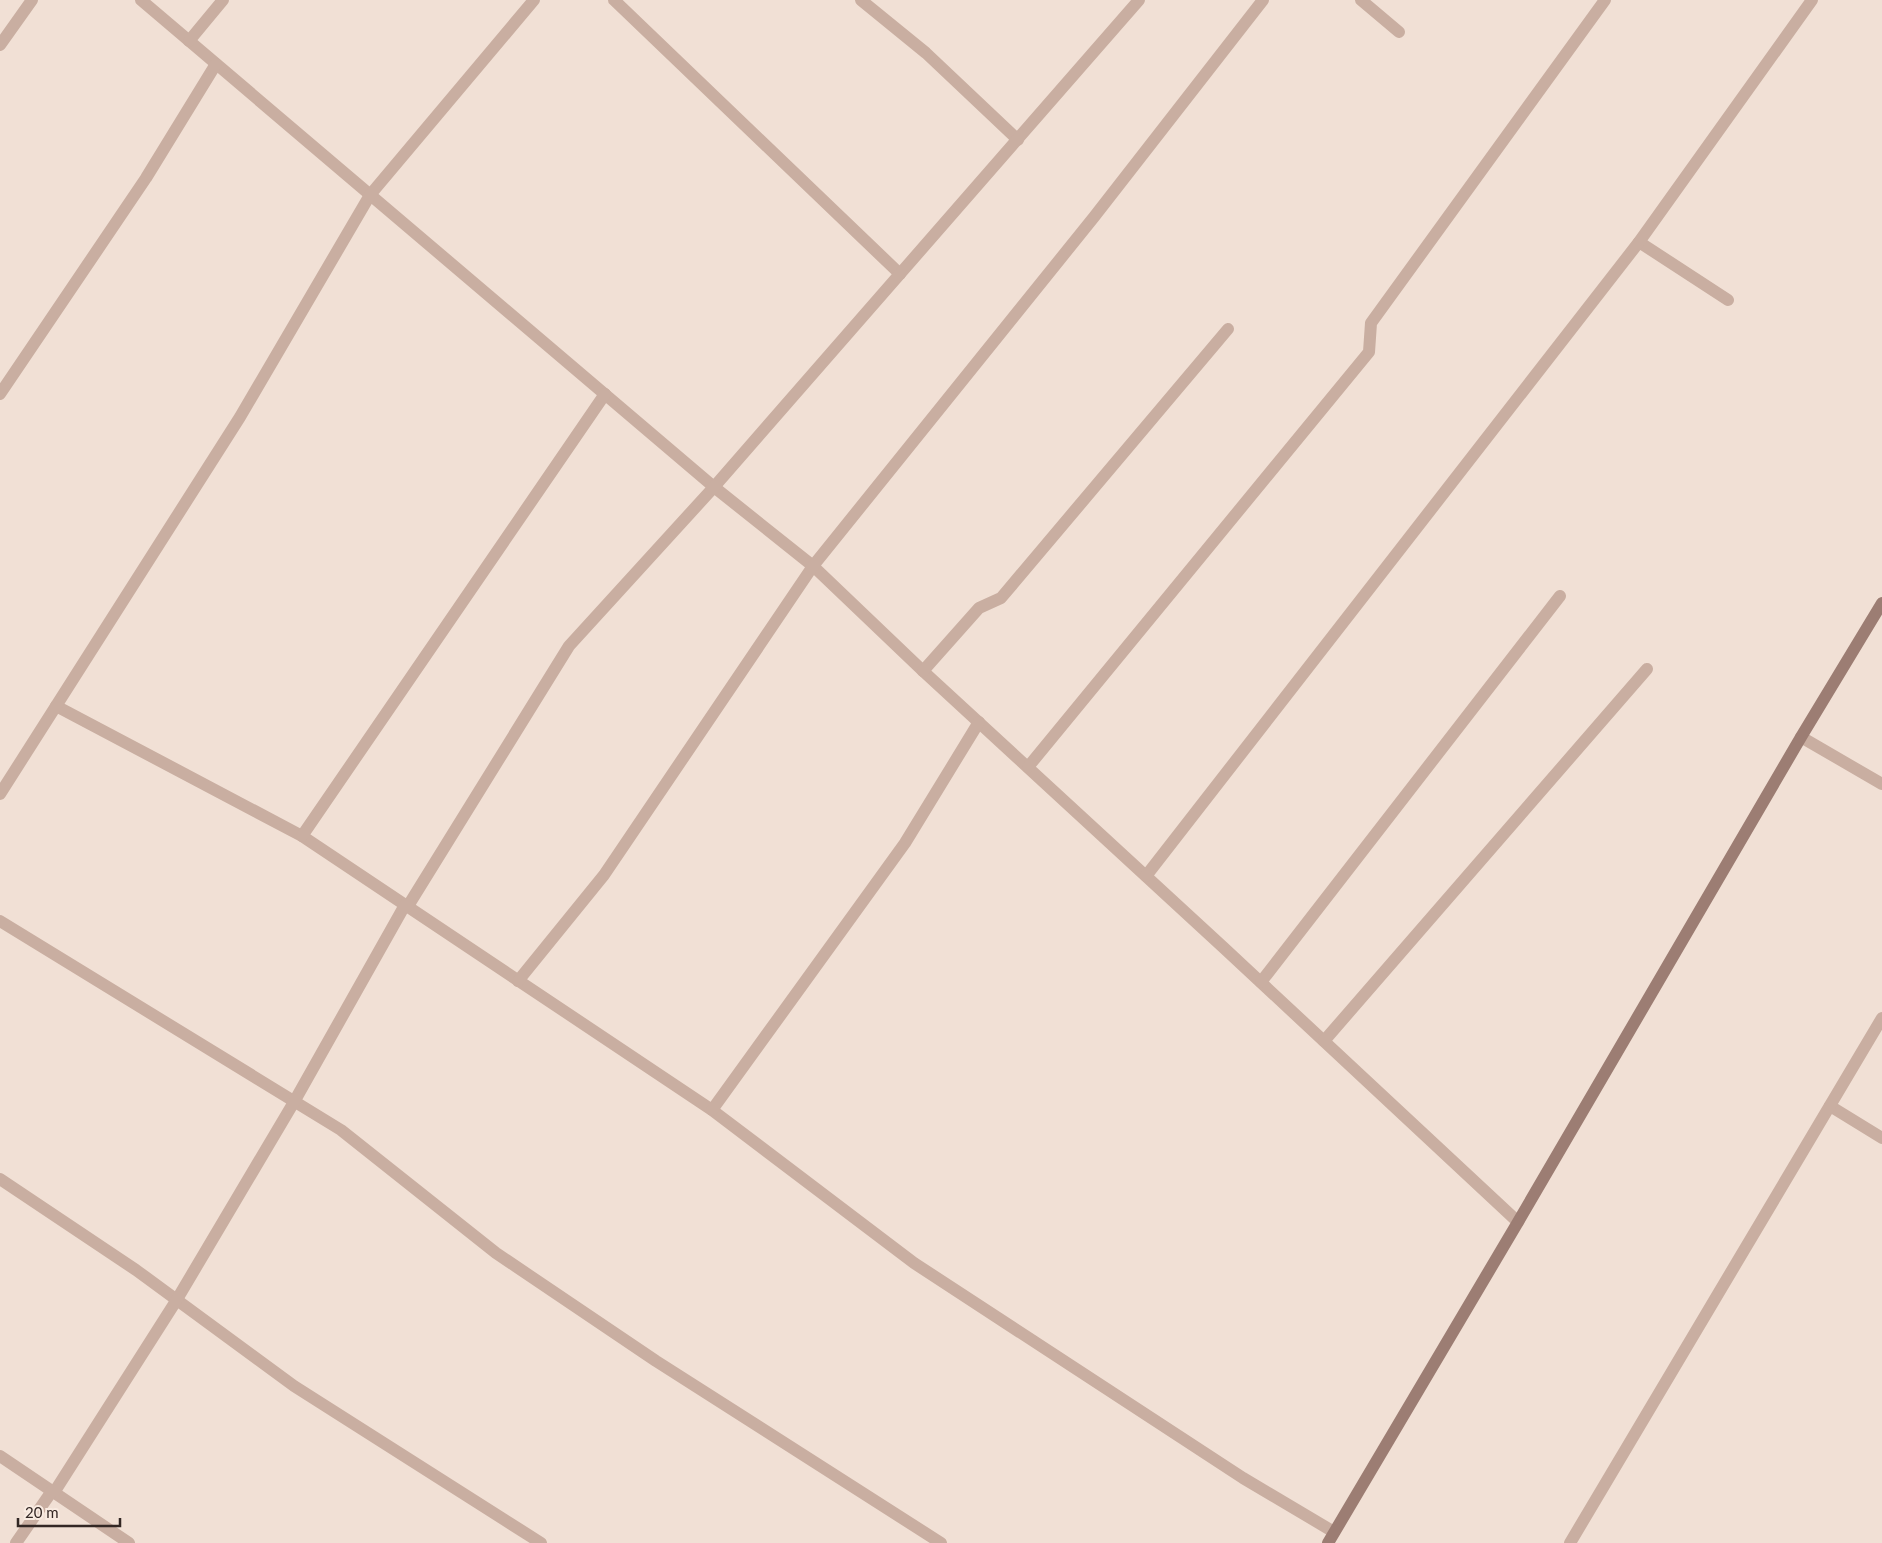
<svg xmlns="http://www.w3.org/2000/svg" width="1882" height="1543" viewBox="0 0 1882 1543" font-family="Lato,sans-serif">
  <rect width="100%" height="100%" fill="#f1e0d5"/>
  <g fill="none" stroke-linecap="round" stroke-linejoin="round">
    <g stroke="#c9aea1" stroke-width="12">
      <polyline points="141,0 714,487 813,566 923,671 1224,948 1518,1222"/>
      <polyline points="614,0 900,274"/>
      <polyline points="861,0 926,53 1018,140"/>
      <polyline points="1361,0 1399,32"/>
      <polyline points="189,41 223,0"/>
      <polyline points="0,45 32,0"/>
      <polyline points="1639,242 1728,300"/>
      <polyline points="0,394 146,178 216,64"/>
      <polyline points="923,671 979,608 1001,598 1228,329"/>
      <polyline points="56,706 302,836 712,1110 914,1263 1243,1478 1334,1532"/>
      <polyline points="1801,737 1882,784"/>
      <polyline points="1028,767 1369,352 1371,323 1605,0"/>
      <polyline points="0,794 240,417 370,195 534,0"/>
      <polyline points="302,836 605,394"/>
      <polyline points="1146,876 1639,242 1812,0"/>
      <polyline points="0,921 341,1130 496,1253 656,1361 941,1543"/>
      <polyline points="518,981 604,875 813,566 1094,217 1263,0"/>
      <polyline points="1261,982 1560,596"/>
      <polyline points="1324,1041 1647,669"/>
      <polyline points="1830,1106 1882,1138"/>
      <polyline points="712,1110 905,843 979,722"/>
      <polyline points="0,1179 136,1270 294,1386 541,1543"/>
      <polyline points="0,1456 129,1543"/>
      <polyline points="16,1543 52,1491 55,1491 176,1301 294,1102 405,905 408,906 569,646 714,487 1139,0"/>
      <polyline points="1570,1543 1882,1018"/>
    </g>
    <polyline stroke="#9c7d73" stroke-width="12" points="1328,1543 1518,1222 1801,737 1882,603"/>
  </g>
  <path d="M18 1518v8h102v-8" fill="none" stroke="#332724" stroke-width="2.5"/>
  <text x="25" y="1518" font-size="15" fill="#332724" stroke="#f9ebe1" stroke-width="4" paint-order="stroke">20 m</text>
</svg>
